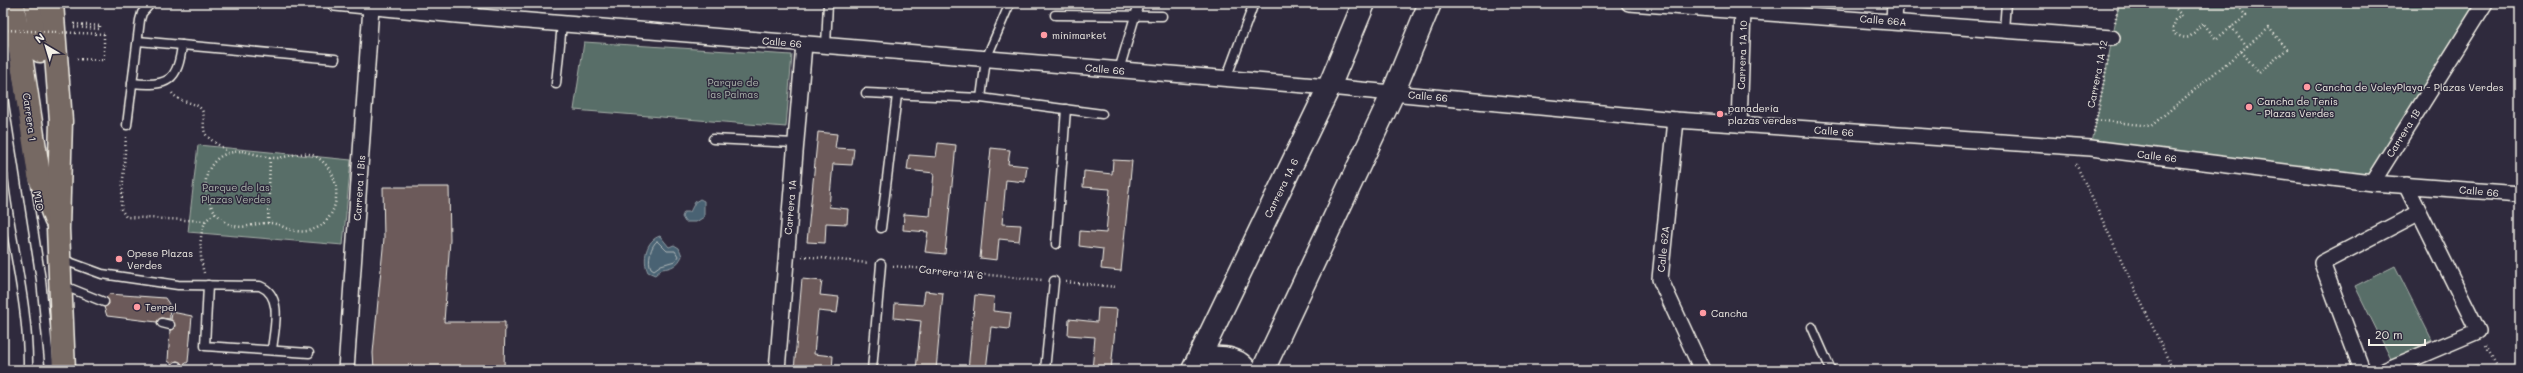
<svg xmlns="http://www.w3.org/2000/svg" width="2523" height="373" viewBox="0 0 2523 373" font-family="Mali,sans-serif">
  <rect width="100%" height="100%" fill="#2f2a3d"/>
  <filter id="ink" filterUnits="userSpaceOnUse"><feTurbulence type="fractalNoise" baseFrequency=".025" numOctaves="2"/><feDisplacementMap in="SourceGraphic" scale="8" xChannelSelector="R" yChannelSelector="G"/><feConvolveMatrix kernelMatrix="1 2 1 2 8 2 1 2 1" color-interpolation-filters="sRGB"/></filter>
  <g filter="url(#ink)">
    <g fill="#596e68" stroke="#a6b0a8">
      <polygon points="2119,3 2485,3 2372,183 2091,148"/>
      <polygon points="584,42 792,55 786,127 574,110"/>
      <polygon points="198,145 351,160 343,245 188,232"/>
      <polygon points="2395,266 2432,340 2392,361 2355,286"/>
    </g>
    <g fill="#4a6273" stroke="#8e9ba2">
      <polygon points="700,199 704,201 704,217 696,222 685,222 682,217 684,212 690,212 695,202"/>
      <path d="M 660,236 L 669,247 L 674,245 L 679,248 L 682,256 C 678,265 672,268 662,269 L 655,275 L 648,272 C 642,260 646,240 660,236 Z"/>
    </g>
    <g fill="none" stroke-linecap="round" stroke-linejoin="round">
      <path stroke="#b0b8b9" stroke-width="1" d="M 657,241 L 667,251 L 675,251 L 678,256 L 675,261 L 661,265 L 654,270 L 651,268 C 647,261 651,245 657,241 Z"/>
    </g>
    <g fill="#6c5a5a" stroke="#f4f1e8">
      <polygon points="818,132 837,134 835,148 854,149 852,165 833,164 829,207 848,209 847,224 826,223 825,243 807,242"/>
      <polygon points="938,143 956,145 945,254 925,252 928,232 903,230 904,214 930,216 934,173 907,170 909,155 936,157"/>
      <polygon points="991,148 1010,150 1008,164 1027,166 1025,182 1006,180 1002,224 1021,225 1019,241 999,239 997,260 980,258"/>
      <polygon points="1113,160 1132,161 1121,271 1101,269 1103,249 1079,246 1080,231 1106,233 1110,189 1083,187 1084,171 1112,174"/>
      <polygon points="383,187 449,187 450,240 444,322 505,322 504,370 374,370 373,353 384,238"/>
      <polygon points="802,279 822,281 820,295 839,297 837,313 818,311 814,354 833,356 832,370 794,370"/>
      <polygon points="925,291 943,293 936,370 916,370 921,321 894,318 895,303 923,305"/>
      <polygon points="109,294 165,298 169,304 170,319 161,318 157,322 107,316 104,307 109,304 106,297"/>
      <polygon points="975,295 994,297 993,311 1011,313 1009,329 991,327 986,370 968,370"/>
      <polygon points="1098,308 1117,309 1111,370 1092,370 1095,337 1068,335 1069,319 1097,322"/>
      <polygon points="172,312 192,316 188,362 183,365 177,361 172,364 168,361 170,330 175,326 171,320"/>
    </g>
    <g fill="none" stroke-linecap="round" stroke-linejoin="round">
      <defs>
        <g id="lane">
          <polyline points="1055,15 1162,16"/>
          <polyline points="474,16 475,3"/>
          <polyline points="2004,30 2006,3"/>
          <polyline points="3,35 41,280 50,370"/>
          <polyline points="138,41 335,59"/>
          <polyline points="826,46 828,3"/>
          <polyline points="1119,70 1139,3"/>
          <polyline points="1226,79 1254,3"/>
          <path d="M 132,83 C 168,87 178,81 182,45"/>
          <polyline points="556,84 562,24"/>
          <polyline points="866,93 981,98 1102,114"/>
          <polyline points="981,98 986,59 1010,3"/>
          <polyline points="127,125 140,20 142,13 151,3"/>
          <polyline points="713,139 795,143"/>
          <path d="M 3,175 C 10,241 29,303 28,370"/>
          <polyline points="881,228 897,95"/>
          <polyline points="1056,244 1066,109"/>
          <path d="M 61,259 L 102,274 L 178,285 L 260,286 C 284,296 274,329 272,350"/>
          <polyline points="62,285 104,302"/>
          <polyline points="208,285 205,346 309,353"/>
          <polyline points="162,323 170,325"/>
          <polyline points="1812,327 1831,370"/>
          <polyline points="177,370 177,366"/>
          <polyline points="872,370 881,264"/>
          <polyline points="1045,370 1054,281"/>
        </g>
        <g id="street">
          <polyline points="335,3 456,15 1329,87 1676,120 2091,148 2372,183 2520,194"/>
          <polyline points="1629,3 2112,38"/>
          <polyline points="1894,21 1895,3"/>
          <polyline points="1676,120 1660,279 1702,370"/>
          <polyline points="1739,124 1743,10"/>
          <polyline points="2372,183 2485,3"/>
          <polyline points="346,370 371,7"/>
          <polyline points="777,370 804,44"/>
          <polyline points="2362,370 2322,263 2418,213"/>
          <polyline points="2386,370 2478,331 2406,185"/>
        </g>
        <g id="secondary">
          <path d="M 1199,359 C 1215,357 1235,355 1246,370"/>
          <polyline points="1193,370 1329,87 1364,3"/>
          <polyline points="1263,370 1393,93 1430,3"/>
        </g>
        <g id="primary">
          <polyline points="13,3 39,175 55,219"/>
          <polyline points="36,3 40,51"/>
          <polyline points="52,3 61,121 58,229 64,370"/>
        </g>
      </defs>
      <use href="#lane" stroke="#f4f1e8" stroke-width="11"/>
      <use href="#street" stroke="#f4f1e8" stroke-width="18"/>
      <use href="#secondary" stroke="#f4f1e8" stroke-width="25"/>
      <use href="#primary" stroke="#f4f1e8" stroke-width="25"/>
      <g stroke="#f4f1e8" stroke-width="2.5" stroke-dasharray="1 3" stroke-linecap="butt">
        <path d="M 2171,3 L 2182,16 L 2176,20 L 2173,27 L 2174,33 C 2192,44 2191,33 2203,23 L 2216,39 L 2246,16 L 2236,3"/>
        <polyline points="2115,22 2119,3"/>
        <polyline points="74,24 100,26"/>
        <polyline points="74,27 100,29 100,26"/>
        <polyline points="2231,27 2247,46"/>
        <polyline points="77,59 104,60 104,34"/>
        <path d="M 172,93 C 180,104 195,101 201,109 C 206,115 202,125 205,133 C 209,141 222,145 228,153"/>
        <polyline points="2096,120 2151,126 2269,28 2287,49 2259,73 2241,51"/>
        <polyline points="2094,132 2109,54"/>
        <polyline points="126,137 121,209 126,217 206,221"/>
        <path d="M 242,151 C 253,153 265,158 277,158 C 290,157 303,150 315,156 C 351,176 339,237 296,231 C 286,230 278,222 267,223 C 252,223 241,232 226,222 C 206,209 197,179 216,160 C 223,153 233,152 242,151 Z"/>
        <polyline points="2076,164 2173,370"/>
        <polyline points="268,223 270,157"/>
        <polyline points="802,256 868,263"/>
        <polyline points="893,266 1042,280"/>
        <path d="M 204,273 C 200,259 198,234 206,221 C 208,218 213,215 216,213"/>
        <polyline points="1066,282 1117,287"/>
        <polyline points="2486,346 2499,370"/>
      </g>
      <use href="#lane" stroke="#2f2a3d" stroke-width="8"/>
      <use href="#street" stroke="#2f2a3d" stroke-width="15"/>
      <use href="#secondary" stroke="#2f2a3d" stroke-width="22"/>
      <use href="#primary" stroke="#766964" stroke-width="22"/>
      <polyline stroke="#f4f1e8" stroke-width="2.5" stroke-dasharray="1 3" stroke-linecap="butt" points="3,30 104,34"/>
    </g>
  </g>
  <g fill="#ff9aa2" stroke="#2f2a3d" stroke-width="1.5">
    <circle cx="1044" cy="35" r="4"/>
    <circle cx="2307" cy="87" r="4"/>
    <circle cx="2249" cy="107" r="4"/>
    <circle cx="1720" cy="114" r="4"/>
    <circle cx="119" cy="259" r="4"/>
    <circle cx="137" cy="307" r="4"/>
    <circle cx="1703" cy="313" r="4"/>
  </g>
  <g text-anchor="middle" stroke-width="3" stroke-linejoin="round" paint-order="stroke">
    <g font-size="10" fill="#f4f1e8" stroke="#2f2a3d">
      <text transform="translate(1883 20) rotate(4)" y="4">Calle 66A</text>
      <text transform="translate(782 42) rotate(5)" y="4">Calle 66</text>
      <text transform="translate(1742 55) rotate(-88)" y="4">Carrera 1A 10</text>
      <text transform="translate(1105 69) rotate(5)" y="4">Calle 66</text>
      <text transform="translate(2097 74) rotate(-79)" y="4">Carrera 1A 12</text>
      <text transform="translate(1428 96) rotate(5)" y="4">Calle 66</text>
      <text transform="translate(30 117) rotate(82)" y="4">Carrera 1</text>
      <text transform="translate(1834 131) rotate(4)" y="4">Calle 66</text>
      <text transform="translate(2403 133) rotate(-58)" y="4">Carrera 1B</text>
      <text transform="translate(2157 156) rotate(7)" y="4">Calle 66</text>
      <text transform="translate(359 188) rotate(-86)" y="4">Carrera 1 Bis</text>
      <text transform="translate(1281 188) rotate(-64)" y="4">Carrera 1A 6</text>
      <text transform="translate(2479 191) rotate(5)" y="4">Calle 66</text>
      <text transform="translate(39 201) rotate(81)" y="4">MIO</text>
      <text transform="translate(790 207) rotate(-85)" y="4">Carrera 1A</text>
      <text transform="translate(1663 249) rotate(-84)" y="4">Calle 62A</text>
      <text transform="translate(951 272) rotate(6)" y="4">Carrera 1A 6</text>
    </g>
    <g font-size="10" fill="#f4f1e8" stroke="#2f2a3d" text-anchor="start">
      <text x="1052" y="39">minimarket</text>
      <text x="2315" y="91">Cancha de VoleyPlaya - Plazas Verdes</text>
      <text x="2257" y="105">Cancha de Tenis<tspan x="2257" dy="12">- Plazas Verdes</tspan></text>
      <text x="1728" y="112">panadería<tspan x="1728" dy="12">plazas verdes</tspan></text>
      <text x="127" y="257">Opese Plazas<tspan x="127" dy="12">Verdes</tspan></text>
      <text x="145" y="311">Terpel</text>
      <text x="1711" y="317">Cancha</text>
    </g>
    <g font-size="10" fill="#aeb6ae" stroke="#2f2a3d">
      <text x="733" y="86">Parque de<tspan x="733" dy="12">las Palmas</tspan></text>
      <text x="236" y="191">Parque de las<tspan x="236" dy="12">Plazas Verdes</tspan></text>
    </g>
  </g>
  <rect width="2523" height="373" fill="none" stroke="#2f2a3d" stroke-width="16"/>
  <rect x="8" y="8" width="2507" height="357" fill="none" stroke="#f4f1e8" stroke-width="1.5" filter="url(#ink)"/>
  <g transform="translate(46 46) rotate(322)" stroke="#2f2a3d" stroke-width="3" paint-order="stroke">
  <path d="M0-3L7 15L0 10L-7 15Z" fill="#f4f1e8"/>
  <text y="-6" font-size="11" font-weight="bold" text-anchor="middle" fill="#f4f1e8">N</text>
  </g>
  <path d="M2369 339v6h56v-6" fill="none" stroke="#f4f1e8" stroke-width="2"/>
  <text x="2375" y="339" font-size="12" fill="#f4f1e8" stroke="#2f2a3d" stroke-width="3" paint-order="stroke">20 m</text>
</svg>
